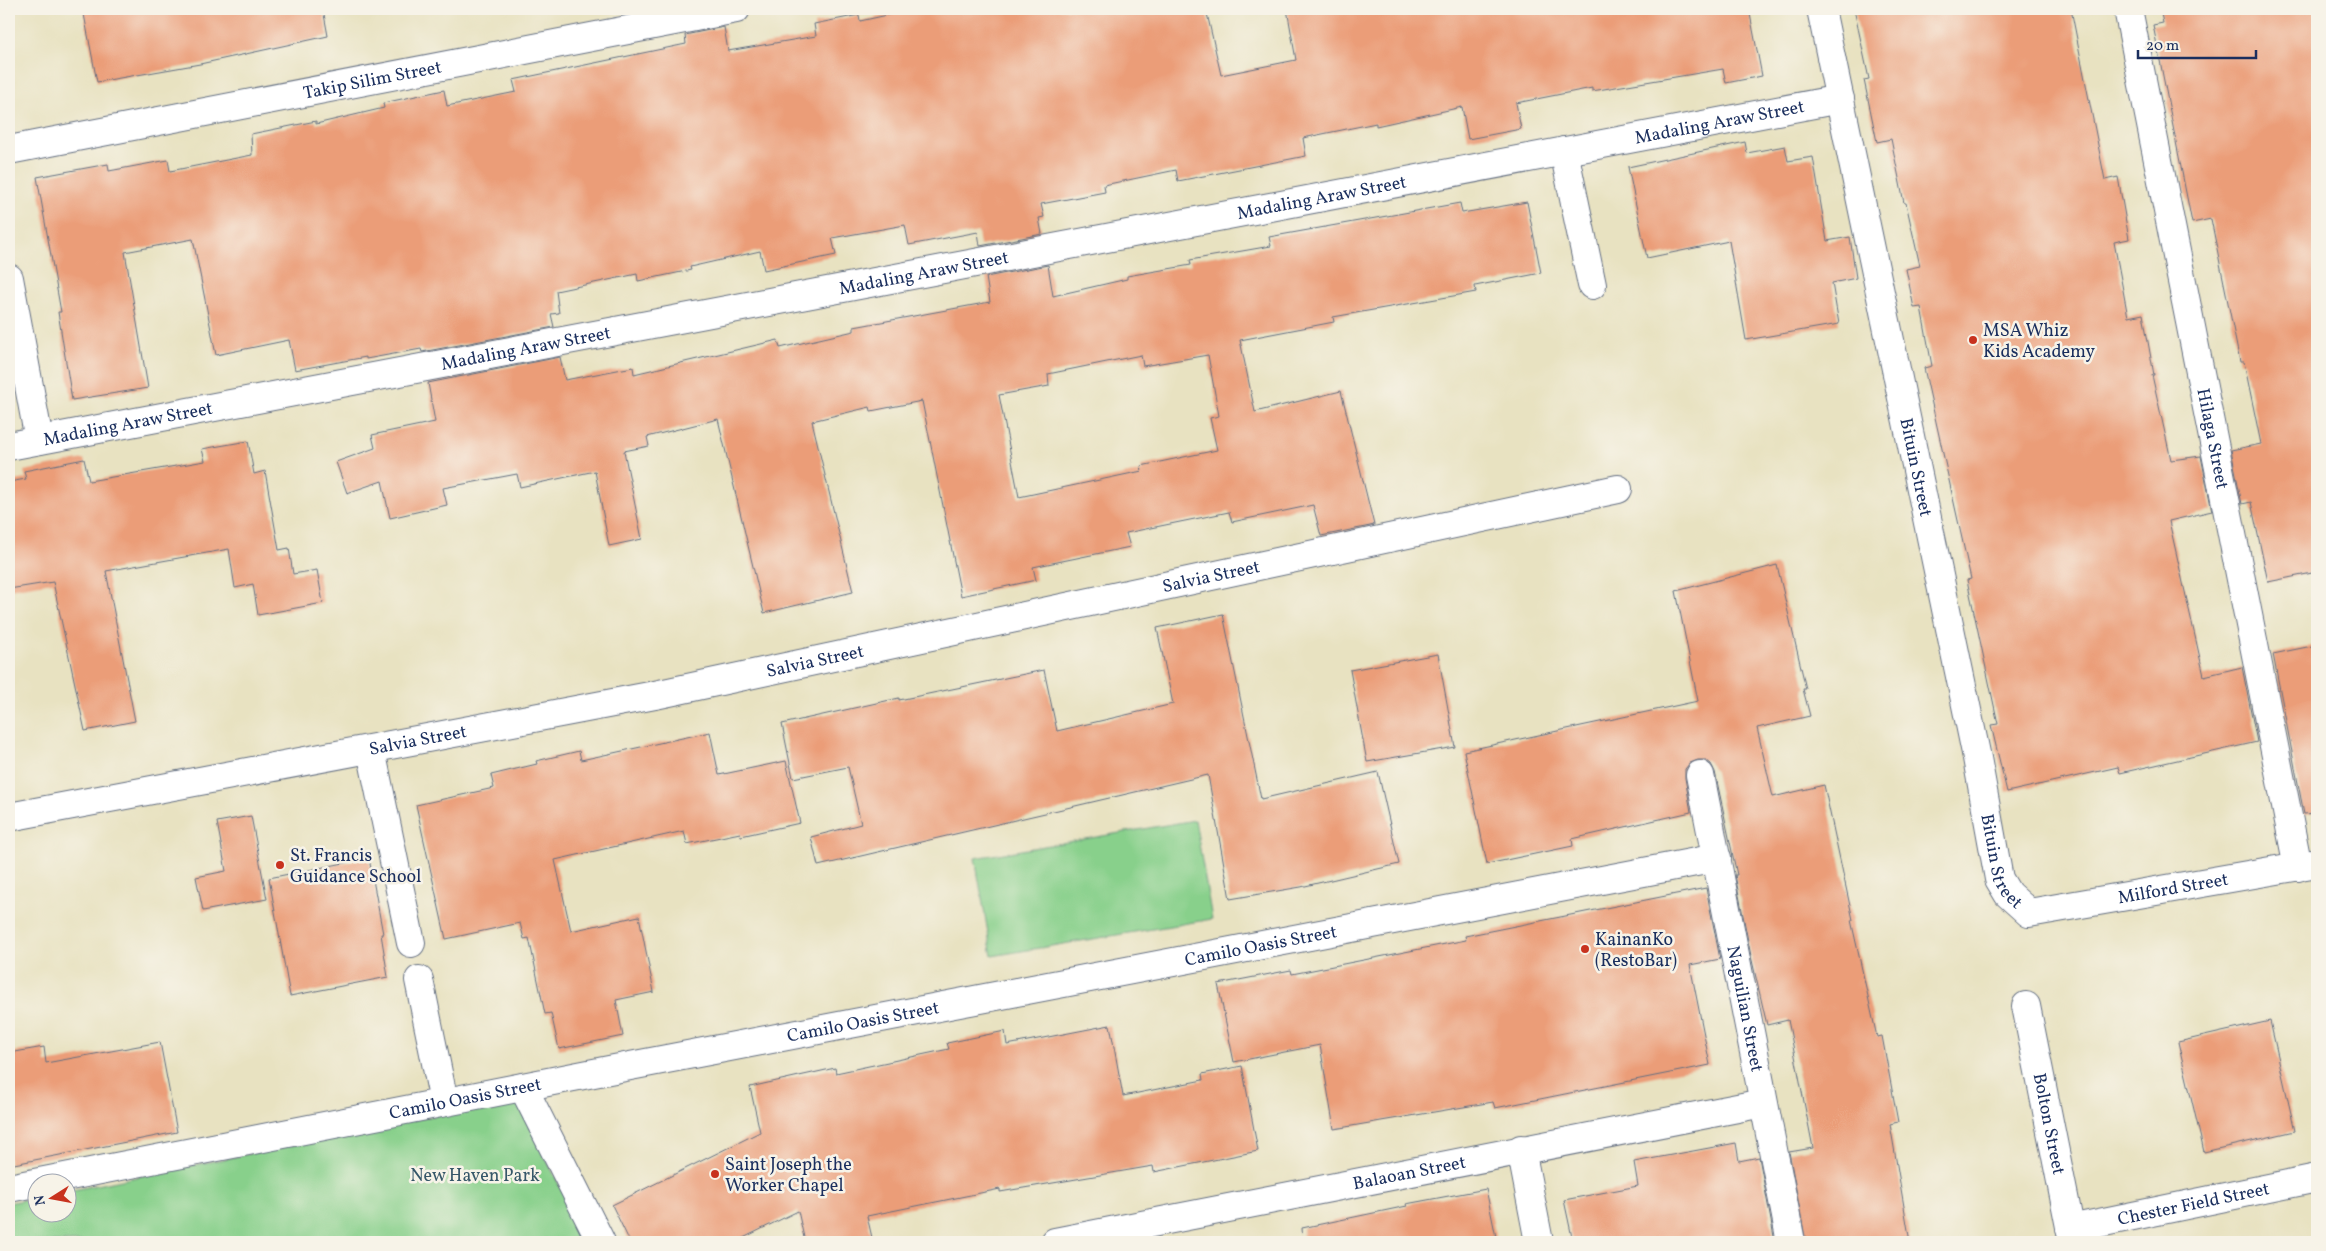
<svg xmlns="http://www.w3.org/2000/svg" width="2326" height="1251" viewBox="0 0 2326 1251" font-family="Vollkorn,serif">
  <rect width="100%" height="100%" fill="#f7f3e8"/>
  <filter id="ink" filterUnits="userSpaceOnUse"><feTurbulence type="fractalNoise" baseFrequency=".02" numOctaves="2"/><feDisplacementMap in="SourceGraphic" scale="10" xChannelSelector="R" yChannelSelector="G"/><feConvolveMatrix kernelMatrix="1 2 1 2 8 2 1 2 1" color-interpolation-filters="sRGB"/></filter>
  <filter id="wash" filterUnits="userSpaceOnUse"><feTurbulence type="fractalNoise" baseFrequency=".0096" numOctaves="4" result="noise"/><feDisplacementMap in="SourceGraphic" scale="20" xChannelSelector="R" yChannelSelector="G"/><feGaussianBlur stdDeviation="1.12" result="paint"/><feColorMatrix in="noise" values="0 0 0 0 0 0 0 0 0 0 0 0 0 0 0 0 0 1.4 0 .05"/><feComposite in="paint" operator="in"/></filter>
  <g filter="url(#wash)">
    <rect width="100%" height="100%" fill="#e8e2c1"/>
    <g fill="#88d08b" stroke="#528074">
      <polygon points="1195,820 1212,919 992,956 975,858"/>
      <polygon points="516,1099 588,1242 9,1242 9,1203 37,1197 38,1214 68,1214 68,1191"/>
    </g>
    <g id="blocks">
      <g fill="#eb9d78" fill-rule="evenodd">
        <polygon points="83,9 323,9 328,36 200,64 97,82"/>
        <polygon points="915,9 1206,9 1221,75 1296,60 1287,9 1749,9 1762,76 1726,83 1723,69 1592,91 1592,88 1516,103 1521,129 1468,139 1462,107 1376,126 1376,123 1303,138 1306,156 1178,181 1176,170 1104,185 1105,192 1041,204 1044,217 1039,218 1042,234 980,246 978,232 909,245 905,225 832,238 836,255 764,270 760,251 690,267 691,270 638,281 637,274 556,291 559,313 551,314 554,327 422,352 421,349 366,359 366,357 295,370 289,340 216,355 193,239 125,252 148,388 72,400 58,312 61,312 37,177 108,164 109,171 168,160 170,171 252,155 251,134 316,121 316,124 384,108 383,103 444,90 447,106 516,92 513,80 686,44 685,35 724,27 728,51 816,36 814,24 859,15 860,21"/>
        <polygon points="1854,9 2071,9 2105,180 2118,177 2129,239 2114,242 2128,317 2143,314 2154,375 2152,375 2171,460 2201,456 2212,511 2169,521 2204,676 2242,667 2257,742 2120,773 2118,767 2007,792 1991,725 1998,724 1967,580 1971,579 1924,368 1932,366 1921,307 1914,308 1906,269 1920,266 1906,203 1904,203 1891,139 1877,142 1864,80 1869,79"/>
        <polygon points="2160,9 2317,9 2317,572 2268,582 2251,502 2242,504 2231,450 2261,444 2244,362 2240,362 2211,219 2192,223 2153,25 2163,23"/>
        <polygon points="1745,142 1747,153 1785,146 1788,161 1813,157 1827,241 1850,237 1856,278 1832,283 1839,324 1746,340 1729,241 1647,258 1628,167"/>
        <path d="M 1527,202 L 1541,273 L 1475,286 L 1476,292 L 1333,317 L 1334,322 L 1240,340 L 1255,412 L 1341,391 L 1374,525 L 1370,526 L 1321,536 L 1313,505 L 1232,522 L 1229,512 L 1126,533 L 1130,547 L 1033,567 L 1036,580 L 961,596 L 922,401 L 871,411 L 870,407 L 812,421 L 853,592 L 764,613 L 718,419 L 647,437 L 649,446 L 624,451 L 642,539 L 609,546 L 595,471 L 520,487 L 517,474 L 443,488 L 447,505 L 390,518 L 382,481 L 347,493 L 336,462 L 375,448 L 372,435 L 435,422 L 428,383 L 560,357 L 565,380 L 633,367 L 634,374 L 778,340 L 780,348 L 854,331 L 854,327 L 990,302 L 986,277 L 1048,265 L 1053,296 L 1127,279 L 1127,276 L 1191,265 L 1190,260 L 1271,246 L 1269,237 L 1460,203 L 1462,213 ZM 1141,355 L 1143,366 L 1208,355 L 1219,416 L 1210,418 L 1217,450 L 1141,466 L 1142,471 L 1019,497 L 999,395 L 1049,386 L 1048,374 Z"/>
        <polygon points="248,441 254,474 265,471 279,550 289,548 293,574 317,570 323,603 258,615 253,584 235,588 229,549 106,571 135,721 85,731 53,582 9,589 9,482 26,479 24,471 84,459 89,481 205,461 202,449"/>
        <polygon points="1777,565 1806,689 1803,689 1810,716 1757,728 1773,797 1824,785 1853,920 1851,920 1877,1037 1882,1036 1898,1122 1890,1124 1910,1242 1806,1242 1789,1152 1813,1148 1788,1020 1767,1025 1751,956 1735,875 1737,875 1715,772 1711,764 1706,760 1698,760 1690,763 1685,769 1685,778 1691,812 1572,839 1573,846 1487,864 1464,751 1698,701 1676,591"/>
        <polygon points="1223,614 1261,799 1378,772 1399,864 1301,887 1230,899 1208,775 818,866 811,837 861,824 848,767 793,778 782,724 899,698 899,700 1044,670 1057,731 1173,704 1157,628"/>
        <polygon points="2317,645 2317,813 2304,814 2273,654"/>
        <polygon points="1438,654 1455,747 1367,762 1350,670"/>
        <polygon points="710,732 719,775 786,761 800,823 741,836 740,833 687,844 684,831 555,860 571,931 639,916 654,992 616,1000 623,1036 559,1049 551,1013 545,1014 529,938 524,939 520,923 446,939 416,805 494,788 491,775 537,764 536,761 579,751 581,760"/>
        <polygon points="251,816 267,899 203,911 196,877 226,871 217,822"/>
        <polygon points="369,858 383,934 381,934 388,977 290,996 269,878"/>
        <polygon points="1706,888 1720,959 1690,965 1710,1065 1495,1108 1493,1102 1334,1129 1320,1045 1234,1062 1218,984 1291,970 1292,974 1466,940 1465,936"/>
        <polygon points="2270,1021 2295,1131 2204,1152 2178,1042"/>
        <polygon points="1110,1025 1123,1096 1203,1080 1202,1074 1242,1066 1258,1151 1154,1172 1153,1166 1000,1192 1000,1189 867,1216 873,1242 805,1242 798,1211 735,1242 630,1242 612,1205 760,1132 750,1087 835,1068 836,1073 949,1049 947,1043 1005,1031 1007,1045"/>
        <polygon points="160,1042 177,1132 9,1165 9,1053 44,1047 46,1063"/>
        <polygon points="1736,1143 1739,1161 1759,1157 1775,1242 1573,1242 1564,1200 1638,1186 1634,1162"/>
        <polygon points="1486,1189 1497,1242 1303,1242 1302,1228 1407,1206 1406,1204"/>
      </g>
    </g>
  </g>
  <g filter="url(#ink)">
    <use href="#blocks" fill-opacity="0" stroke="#636e81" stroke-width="1"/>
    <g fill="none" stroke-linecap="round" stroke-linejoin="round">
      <defs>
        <g id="minor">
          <path id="s1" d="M 1821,9 L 1977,758 L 1999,879 L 2008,894 L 2029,913 L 2317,863"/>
          <path id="s2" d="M 2128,9 L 2298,867"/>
          <path id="s3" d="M 9,150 L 736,9"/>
          <polyline points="1564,151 1592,285"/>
          <polyline points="9,278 39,440"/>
          <path id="s4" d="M 9,446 L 1840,99"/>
          <polyline points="371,750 411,943"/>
          <path id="s5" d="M 1700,775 L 1791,1242"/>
          <path id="s6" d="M 9,817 L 655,695 L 1618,489"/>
          <polyline points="419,980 444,1102"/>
          <path id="s7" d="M 2026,1006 L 2073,1242"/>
          <polyline points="523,1087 601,1242"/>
          <polyline points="1521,1149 1539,1242"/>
          <path id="s8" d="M 9,1188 L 604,1071 L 1717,858"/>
          <path id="s9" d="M 2070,1229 L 2317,1178"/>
          <path id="s10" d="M 1055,1242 L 1763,1103"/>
        </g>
      </defs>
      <use href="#minor" stroke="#636e81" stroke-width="30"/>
      <use href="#minor" stroke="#fff" stroke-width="28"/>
    </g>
  </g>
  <g fill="#c8321e" stroke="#f7f3e8" stroke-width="2">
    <circle cx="1973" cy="340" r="5"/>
    <circle cx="280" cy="865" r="5"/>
    <circle cx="1585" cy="949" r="5"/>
    <circle cx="715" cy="1174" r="5"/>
  </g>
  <g text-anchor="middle" stroke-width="5" stroke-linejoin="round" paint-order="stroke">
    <g font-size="18" fill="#1b2f5e" stroke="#f7f3e8">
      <text dy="6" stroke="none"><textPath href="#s3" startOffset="370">Takip Silim Street</textPath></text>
      <text dy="6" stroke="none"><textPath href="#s4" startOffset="1741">Madaling Araw Street</textPath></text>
      <text dy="6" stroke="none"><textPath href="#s4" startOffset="1336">Madaling Araw Street</textPath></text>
      <text dy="6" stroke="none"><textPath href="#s4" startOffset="931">Madaling Araw Street</textPath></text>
      <text dy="6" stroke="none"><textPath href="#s4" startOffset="526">Madaling Araw Street</textPath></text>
      <text dy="6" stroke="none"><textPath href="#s4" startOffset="121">Madaling Araw Street</textPath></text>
      <text dy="6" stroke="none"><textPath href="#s2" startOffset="438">Hilaga Street</textPath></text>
      <text dy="6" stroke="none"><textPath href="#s1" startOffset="468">Bituin Street</textPath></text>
      <text dy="6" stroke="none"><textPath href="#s6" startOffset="1226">Salvia Street</textPath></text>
      <text dy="6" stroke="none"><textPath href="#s6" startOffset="821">Salvia Street</textPath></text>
      <text dy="6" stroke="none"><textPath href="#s6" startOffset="416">Salvia Street</textPath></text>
      <text dy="6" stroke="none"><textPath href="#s1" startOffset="872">Bituin Street</textPath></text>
      <text dy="6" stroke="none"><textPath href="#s1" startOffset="1080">Milford Street</textPath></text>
      <text dy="6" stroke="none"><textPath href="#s8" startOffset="1275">Camilo Oasis Street</textPath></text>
      <text dy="6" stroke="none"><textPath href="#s5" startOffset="238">Naguilian Street</textPath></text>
      <text dy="6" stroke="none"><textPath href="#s8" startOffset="870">Camilo Oasis Street</textPath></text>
      <text dy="6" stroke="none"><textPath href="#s8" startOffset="465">Camilo Oasis Street</textPath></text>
      <text dy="6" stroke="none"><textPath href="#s7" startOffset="120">Bolton Street</textPath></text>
      <text dy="6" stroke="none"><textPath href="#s10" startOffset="361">Balaoan Street</textPath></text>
      <text dy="6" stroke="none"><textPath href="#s9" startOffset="126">Chester Field Street</textPath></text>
    </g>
    <g font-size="18" fill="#1b2f5e" stroke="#f7f3e8" text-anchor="start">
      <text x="1983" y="336">MSA Whiz<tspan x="1983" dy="21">Kids Academy</tspan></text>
      <text x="290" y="861">St. Francis<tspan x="290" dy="21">Guidance School</tspan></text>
      <text x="1595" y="945">KainanKo<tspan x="1595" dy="21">(RestoBar)</tspan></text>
      <text x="725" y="1170">Saint Joseph the<tspan x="725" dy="21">Worker Chapel</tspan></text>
    </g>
    <g font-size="18" fill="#365769" stroke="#f7f3e8">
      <text x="475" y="1181">New Haven Park</text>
    </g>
  </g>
  <rect width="2326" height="1251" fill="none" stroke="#f7f3e8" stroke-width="30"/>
  <g transform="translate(52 1198) rotate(259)"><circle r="24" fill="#f7f3e8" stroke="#9fa5b1"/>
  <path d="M0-4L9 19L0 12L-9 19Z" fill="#c8321e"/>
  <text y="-8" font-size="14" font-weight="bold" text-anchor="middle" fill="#1b2f5e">N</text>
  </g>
  <path d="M2138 50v8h118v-8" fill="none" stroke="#1b2f5e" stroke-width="2.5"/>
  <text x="2146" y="50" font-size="15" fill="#1b2f5e" stroke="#f7f3e8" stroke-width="4" paint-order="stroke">20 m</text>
</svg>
